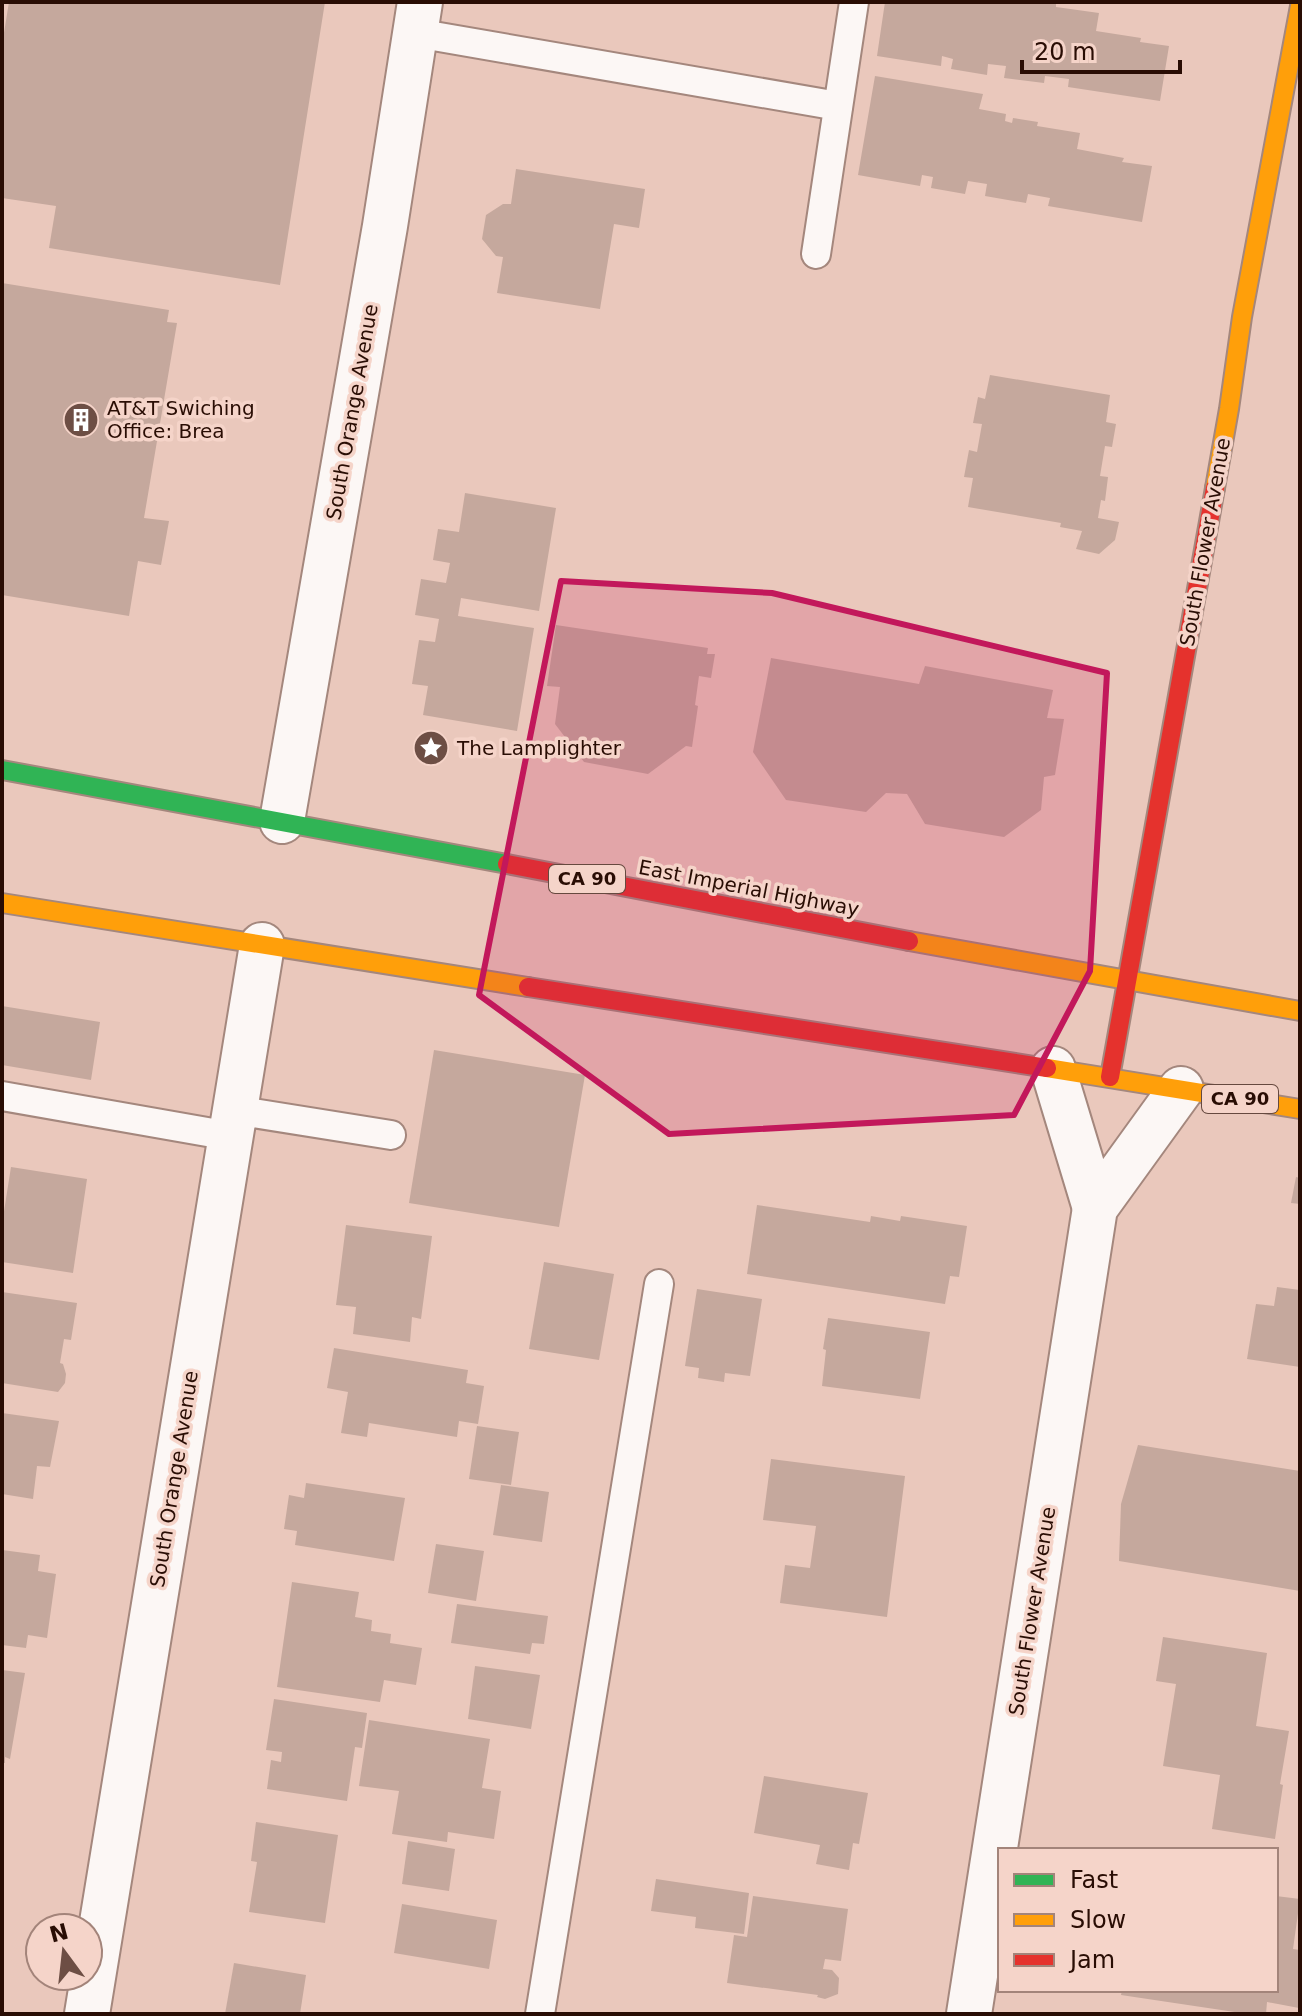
<svg xmlns="http://www.w3.org/2000/svg" width="1302" height="2016" viewBox="0 0 1302 2016" font-family="'DejaVu Sans',sans-serif">
  <rect width="100%" height="100%" fill="#eac8bc"/>
  <g fill="#c5a89d">
    <polygon points="9,2 325,2 280,285 49,248 56,206 2,198 2,45"/>
    <polygon points="885,2 1025,2 1030,4 1031,2 1056,2 1056,7 1099,13 1096,31 1141,38 1140,42 1169,46 1160,101 1068,87 1069,79 1045,76 1044,83 1004,78 1006,66 988,64 987,75 951,69 953,59 942,56 941,66 877,56"/>
    <polygon points="875,76 983,94 979,109 1006,114 1005,121 1012,123 1013,118 1038,122 1037,126 1080,133 1077,149 1124,158 1122,162 1152,166 1142,222 1048,206 1050,198 1028,194 1026,203 985,196 987,184 968,181 965,194 931,188 933,177 922,175 920,186 858,175"/>
    <polygon points="516,169 645,189 639,228 614,224 600,309 497,293 503,257 496,256 482,239 486,215 503,204 511,204"/>
    <polygon points="2,283 169,310 167,322 177,323 144,518 169,521 161,565 138,561 129,616 2,595"/>
    <polygon points="990,375 1110,395 1106,422 1116,424 1112,447 1105,446 1100,476 1108,477 1105,501 1101,500 1098,518 1119,522 1115,540 1099,554 1076,549 1082,531 1060,527 1061,523 968,507 973,478 964,477 969,450 977,452 982,424 973,423 978,397 985,399"/>
    <polygon points="465,493 556,508 539,611 461,598 458,616 534,628 517,731 423,715 428,686 412,684 419,640 435,642 439,619 415,615 421,579 446,583 450,563 433,560 438,529 459,532"/>
    <polygon points="556,625 708,648 707,654 715,654 711,678 699,676 695,705 698,706 692,747 686,746 648,774 584,762 555,724 560,687 547,686"/>
    <polygon points="771,658 919,684 925,666 1053,690 1047,718 1064,719 1055,775 1044,777 1041,810 1004,837 925,824 907,794 886,793 866,812 786,800 753,752"/>
    <polygon points="2,1006 100,1022 91,1080 2,1065"/>
    <polygon points="434,1050 585,1075 559,1227 409,1203"/>
    <polygon points="11,1167 87,1179 73,1273 2,1262 2,1224"/>
    <polygon points="1296,1177 1300,1178 1300,1204 1291,1203"/>
    <polygon points="757,1205 870,1222 871,1216 900,1221 901,1216 967,1226 959,1277 950,1276 945,1304 747,1274"/>
    <polygon points="346,1225 432,1236 421,1319 412,1317 410,1342 353,1334 356,1307 336,1305"/>
    <polygon points="544,1262 614,1274 599,1360 529,1349"/>
    <polygon points="1277,1287 1300,1290 1300,1367 1247,1359 1256,1304 1274,1306"/>
    <polygon points="697,1289 762,1299 750,1376 725,1373 724,1382 698,1378 699,1368 685,1366"/>
    <polygon points="2,1292 77,1303 71,1340 64,1339 60,1363 63,1364 66,1374 65,1383 58,1392 2,1383"/>
    <polygon points="828,1318 930,1332 920,1399 822,1386 826,1350 823,1349"/>
    <polygon points="334,1348 468,1370 466,1383 484,1386 478,1424 459,1421 457,1437 369,1423 367,1437 341,1433 348,1392 327,1388"/>
    <polygon points="2,1413 59,1421 50,1467 37,1466 33,1499 2,1494"/>
    <polygon points="477,1426 519,1432 511,1485 469,1479"/>
    <polygon points="1138,1445 1300,1471 1300,1591 1119,1561 1121,1504"/>
    <polygon points="771,1459 905,1476 887,1617 780,1603 785,1565 810,1568 816,1526 763,1520"/>
    <polygon points="306,1483 405,1498 394,1561 295,1545 297,1531 284,1529 289,1495 304,1498"/>
    <polygon points="501,1485 549,1492 542,1542 493,1535"/>
    <polygon points="436,1544 484,1551 476,1601 428,1593"/>
    <polygon points="2,1550 40,1555 38,1571 56,1574 47,1638 28,1635 26,1648 2,1645"/>
    <polygon points="292,1582 359,1592 355,1617 372,1620 371,1631 391,1634 390,1643 422,1648 416,1685 384,1680 380,1702 277,1687"/>
    <polygon points="457,1604 548,1616 544,1644 532,1643 530,1654 451,1643"/>
    <polygon points="1163,1637 1267,1653 1256,1726 1289,1731 1280,1784 1283,1785 1275,1839 1212,1829 1220,1775 1163,1766 1176,1684 1156,1681"/>
    <polygon points="475,1666 540,1675 531,1729 468,1719"/>
    <polygon points="2,1670 25,1673 10,1759 5,1757 5,1763 2,1763"/>
    <polygon points="274,1699 367,1713 362,1748 355,1747 347,1801 267,1789 271,1760 281,1762 282,1752 266,1750"/>
    <polygon points="369,1720 490,1739 482,1788 501,1791 494,1839 448,1832 447,1842 392,1834 399,1791 359,1786"/>
    <polygon points="764,1776 868,1793 859,1844 853,1843 849,1870 816,1864 820,1845 754,1833"/>
    <polygon points="256,1822 338,1835 325,1923 249,1912 257,1862 251,1861"/>
    <polygon points="408,1841 455,1849 449,1891 402,1884"/>
    <polygon points="656,1879 749,1893 744,1934 695,1928 696,1917 651,1911"/>
    <polygon points="753,1896 848,1909 841,1961 825,1959 823,1969 832,1970 839,1978 838,1994 825,1999 817,1997 818,1995 727,1983 734,1935 747,1937"/>
    <polygon points="1276,1896 1300,1899 1293,1949 1300,1950 1299,2008 1267,2002 1266,2014 1248,2014 1121,1995 1122,1990 1276,1990"/>
    <polygon points="402,1904 497,1920 489,1969 394,1953"/>
    <polygon points="234,1963 306,1975 300,2014 225,2014"/>
  </g>
  <g fill="none" stroke-linecap="round" stroke-linejoin="round">
    <defs>
      <g id="lane">
        <polyline points="416,33 838,106"/>
        <polyline points="816,254 854,2"/>
        <polyline points="2,1096 230,1136"/>
        <polyline points="234,1110 391,1135"/>
        <polyline points="540,2014 659,1284"/>
      </g>
      <g id="street">
        <polyline points="282,821 385,226 420,2"/>
        <polyline points="1053,1069 1095,1208"/>
        <polyline points="87,2014 262,945"/>
        <polyline points="969,2014 1095,1208 1181,1089"/>
      </g>
      <polyline id="fast" points="2,770 507,864"/>
      <g id="slow">
        <polyline points="1215,488 1229,409 1242,317 1300,6"/>
        <polyline points="2,903 528,987"/>
        <polyline points="909,941 1300,1011"/>
        <polyline points="1047,1068 1300,1109"/>
      </g>
      <g id="jam">
        <polyline points="507,864 909,941"/>
        <polyline points="528,987 1047,1068"/>
        <polyline points="1110,1077 1215,488"/>
      </g>
    </defs>
    <use href="#lane" stroke="#a4877d" stroke-width="32"/>
    <use href="#street" stroke="#a4877d" stroke-width="48"/>
    <use href="#fast" stroke="#a4877d" stroke-width="22"/>
    <use href="#slow" stroke="#a4877d" stroke-width="22"/>
    <use href="#jam" stroke="#a4877d" stroke-width="22"/>
    <use href="#lane" stroke="#fcf7f5" stroke-width="28"/>
    <use href="#street" stroke="#fcf7f5" stroke-width="44"/>
    <use href="#fast" stroke="#30b455" stroke-width="18"/>
    <use href="#slow" stroke="#ff9f0a" stroke-width="18"/>
    <use href="#jam" stroke="#e5322d" stroke-width="18"/>
  </g>
  <path fill="#c2185b" fill-opacity="0.2" stroke="#c2185b" stroke-width="6" stroke-linejoin="round" d="M 561,581 L 772,593 L 1107,673 L 1090,971 L 1014,1115 L 669,1134 L 479,995 Z"/>
  <defs>
    <symbol id="building-disc" viewBox="-11 -11 22 22"><circle r="9.5" fill="#6d4e44" stroke="#f5d4c9"/><path d="M-4-6H4V6H1V3H-1V6H-4ZM-2.5-4.3h1.7v1.8h-1.7ZM.8-4.3h1.7v1.8H.8ZM-2.5-1h1.7V.8h-1.7ZM.8-1h1.7V.8H.8Z" fill="#fff"/></symbol>
    <symbol id="sight-disc" viewBox="-11 -11 22 22"><circle r="9.5" fill="#6d4e44" stroke="#f5d4c9"/><path d="M0-6L1.8-2.2L6-1.7L2.9 1.2L3.7 5.4L0 3.3L-3.7 5.4L-2.9 1.2L-6-1.7L-1.8-2.2Z" fill="#fff"/></symbol>
  </defs>
  <g fill-rule="evenodd">
    <use href="#building-disc" x="61" y="400" width="40" height="40"/>
    <use href="#sight-disc" x="411" y="728" width="40" height="40"/>
  </g>
  <g text-anchor="middle" stroke-width="7" stroke-linejoin="round" paint-order="stroke">
    <g fill="#f5d4c9" stroke="#66493f" stroke-width="2">
      <rect x="549" y="865" width="76" height="28" rx="6"/>
      <rect x="1202" y="1085" width="76" height="28" rx="6"/>
    </g>
    <g font-size="18" font-weight="bold" fill="#290d04">
      <text x="587" y="885">CA 90</text>
      <text x="1240" y="1105">CA 90</text>
    </g>
    <g font-size="20" fill="#290d04" stroke="#f5d4c9" text-anchor="start">
      <text x="107" y="415">AT&amp;T Swiching<tspan x="107" dy="23">Office: Brea</tspan></text>
      <text x="457" y="755">The Lamplighter</text>
    </g>
    <g font-size="20" fill="#290d04" stroke="#f5d4c9">
      <text transform="translate(352 412) rotate(-80)" y="7">South Orange Avenue</text>
      <text transform="translate(1205 542) rotate(-80)" y="7">South Flower Avenue</text>
      <text transform="translate(749 888) rotate(11)" y="7">East Imperial Highway</text>
      <text transform="translate(174 1479) rotate(-81)" y="7">South Orange Avenue</text>
      <text transform="translate(1032 1611) rotate(-81)" y="7">South Flower Avenue</text>
    </g>
  </g>
  <rect width="1302" height="2016" fill="none" stroke="#290d04" stroke-width="8"/>
  <rect x="998" y="1848" width="280" height="144" fill="#f5d4c9" stroke="#a3847a" stroke-width="2"/>
  <rect x="1014" y="1874" width="40" height="12" fill="#30b455" stroke="#a3847a" stroke-width="2"/>
  <text x="1070" y="1888" font-size="24" fill="#290d04">Fast</text>
  <rect x="1014" y="1914" width="40" height="12" fill="#ff9f0a" stroke="#a3847a" stroke-width="2"/>
  <text x="1070" y="1928" font-size="24" fill="#290d04">Slow</text>
  <rect x="1014" y="1954" width="40" height="12" fill="#e5322d" stroke="#a3847a" stroke-width="2"/>
  <text x="1070" y="1968" font-size="24" fill="#290d04">Jam</text>
  <g transform="translate(64 1952) rotate(345)"><circle r="38" fill="#f5d4c9" stroke="#a3847a" stroke-width="2"/>
  <path d="M0-6L14 30L0 20L-14 30Z" fill="#6d4e44"/>
  <text y="-12" font-size="22" font-weight="bold" text-anchor="middle" fill="#290d04">N</text>
  </g>
  <path d="M1022 60v12h158v-12" fill="none" stroke="#290d04" stroke-width="4"/>
  <text x="1034" y="60" font-size="24" fill="#290d04" stroke="#f5d4c9" stroke-width="6" paint-order="stroke">20 m</text>
</svg>
